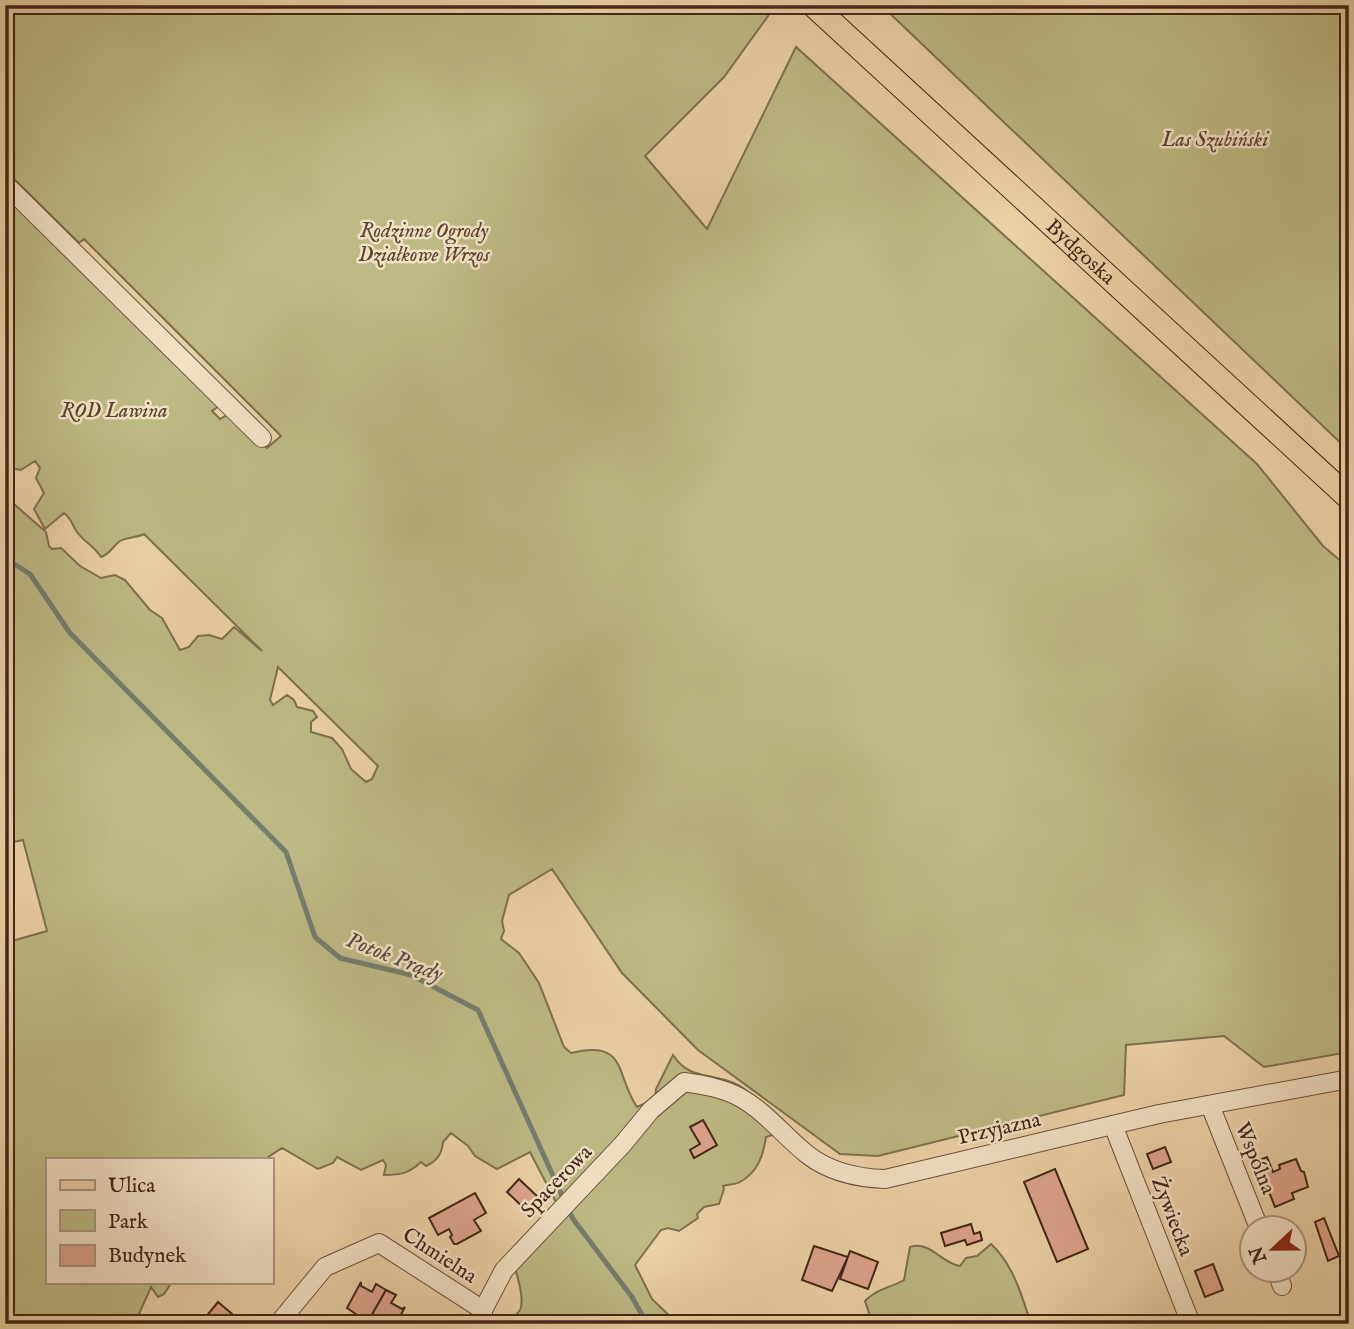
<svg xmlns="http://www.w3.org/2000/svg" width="1354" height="1329" viewBox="0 0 1354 1329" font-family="'IM FELL English',serif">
  <rect width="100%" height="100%" fill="#ebd2a6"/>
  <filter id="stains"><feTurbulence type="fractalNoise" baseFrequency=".00286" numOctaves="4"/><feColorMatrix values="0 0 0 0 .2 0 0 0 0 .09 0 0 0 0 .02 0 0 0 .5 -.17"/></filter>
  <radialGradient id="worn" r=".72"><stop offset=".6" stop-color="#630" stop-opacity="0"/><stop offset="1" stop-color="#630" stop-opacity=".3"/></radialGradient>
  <g fill="#bdba83" stroke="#7e704d" stroke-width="2" fill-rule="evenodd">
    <path d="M 5,5 L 776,5 L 724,77 L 645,156 L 707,229 L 796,47 L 1257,464 L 1323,546 L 1349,568 L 1349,1052 L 1264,1067 L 1224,1036 L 1126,1045 L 1124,1095 L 878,1156 L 840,1154 L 698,1050 L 622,973 L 552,869 L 509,895 L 502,921 L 504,931 L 501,939 L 519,953 L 539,983 L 564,1047 L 571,1053 C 628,1039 615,1075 637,1107 L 655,1099 L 656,1089 L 673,1055 C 690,1081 711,1072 736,1084 C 751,1091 769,1111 783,1123 L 779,1136 L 772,1135 L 766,1137 C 763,1156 758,1172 740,1182 C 735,1185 728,1184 723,1186 L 724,1189 L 719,1204 L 704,1207 L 697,1214 L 698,1218 L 679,1231 L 668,1228 L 661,1230 L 635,1265 L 652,1299 L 678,1324 L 509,1324 C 512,1317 517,1315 520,1310 C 525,1300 518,1278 515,1268 L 558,1206 L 530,1152 L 497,1169 L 475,1156 L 468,1146 L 451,1133 L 443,1142 C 442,1154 437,1161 426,1166 L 421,1162 C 409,1173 402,1175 384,1175 L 386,1165 L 383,1160 L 361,1170 L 337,1157 L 333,1163 L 318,1169 L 282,1148 L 265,1159 L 47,1159 L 47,1282 L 172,1282 L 164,1294 L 158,1297 L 151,1287 L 139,1314 L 125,1324 L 5,1324 L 5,943 L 47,931 L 23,840 L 5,844 L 5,493 L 7,498 L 46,532 L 49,546 L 52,549 L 61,548 L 80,566 L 101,578 L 115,575 L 125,580 L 150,610 L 162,618 L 180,650 L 189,647 L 198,636 L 209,635 L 222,639 L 234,627 L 262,651 L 144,534 C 136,538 127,537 120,541 C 113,546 110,554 101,557 C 93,545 85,543 77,532 C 72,525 72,519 64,513 L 45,529 L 34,509 L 44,493 L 36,478 L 40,468 L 35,461 L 21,470 L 5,467 L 5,188 L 222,404 L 212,411 L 220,419 L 229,414 L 267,448 L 281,436 L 84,239 L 79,243 L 5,170 ZM 278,667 L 378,766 L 372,779 L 366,782 L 351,769 L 342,749 L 332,738 L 311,732 L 311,722 L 317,717 L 313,711 L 297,707 L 294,700 L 287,695 L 273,705 L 270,700 Z"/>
    <polygon points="881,5 1349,5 1349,451"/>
    <path d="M 991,1244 C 1013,1264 1022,1296 1031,1324 L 835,1324 L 870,1316 L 865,1301 C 878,1288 888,1289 904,1280 L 910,1247 C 930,1240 942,1264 960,1266 L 966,1258 L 977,1256 Z"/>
  </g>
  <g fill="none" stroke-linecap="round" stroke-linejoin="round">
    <g stroke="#757d6f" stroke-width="5">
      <polyline points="5,558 30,574 70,633 286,852 315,937 340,958 411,975 478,1010 564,1200"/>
      <polyline points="568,1209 573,1219 632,1297 647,1324"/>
    </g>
  </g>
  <g fill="#dea48d" stroke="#402617" stroke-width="2">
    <polygon points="703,1120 717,1145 694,1158 690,1150 700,1144 690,1127"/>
    <polygon points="1165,1147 1171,1162 1153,1169 1147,1154"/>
    <polygon points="1267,1157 1273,1172 1280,1169 1279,1165 1296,1159 1301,1171 1304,1172 1308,1187 1292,1193 1294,1199 1275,1207 1257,1161"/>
    <polygon points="1055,1169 1088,1249 1057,1262 1024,1182"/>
    <polygon points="519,1179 539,1198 527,1211 507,1192"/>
    <polygon points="475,1193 486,1213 474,1220 481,1231 457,1244 454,1244 450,1237 452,1235 449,1229 438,1235 429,1218"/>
    <polygon points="1324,1218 1339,1256 1328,1261 1315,1222"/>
    <polygon points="971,1224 974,1234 980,1232 982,1240 967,1245 965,1240 945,1246 941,1233"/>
    <polygon points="814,1246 848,1257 832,1291 802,1280"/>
    <polygon points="850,1251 878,1262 868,1289 840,1279"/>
    <polygon points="1213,1264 1223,1290 1205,1297 1195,1271"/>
    <polygon points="361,1282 361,1286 372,1292 376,1284 386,1290 369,1320 364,1318 363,1319 347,1308"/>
    <polygon points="386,1290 396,1295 391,1303 402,1309 405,1307 396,1324 372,1324 369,1320"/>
    <polygon points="218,1302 232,1314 228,1319 233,1324 200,1324"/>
  </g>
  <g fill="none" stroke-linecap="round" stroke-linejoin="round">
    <defs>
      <g id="minor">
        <polyline points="5,184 262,438"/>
        <polyline points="1210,1105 1259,1228"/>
        <polyline points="1113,1125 1191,1324"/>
        <polyline points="1276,1270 1282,1286"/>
        <polyline points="278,1324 325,1267 379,1243 483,1310"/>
        <path d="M 482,1324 L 483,1310 L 504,1270 L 623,1144 L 651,1110 L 684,1082 C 704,1085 723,1088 741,1098 C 767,1113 785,1137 808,1155 C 830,1172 858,1178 885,1179 L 1159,1114 L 1349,1079"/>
      </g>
      <g id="major">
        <path id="s1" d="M 813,5 L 1349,498"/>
      </g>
    </defs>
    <use href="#minor" stroke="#6b513b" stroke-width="20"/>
    <use href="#major" stroke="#402617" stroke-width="25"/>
    <use href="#minor" stroke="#f2e2c5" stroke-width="18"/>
    <use href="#major" stroke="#ebd2a6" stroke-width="23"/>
  </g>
  <g text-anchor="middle" stroke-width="5" stroke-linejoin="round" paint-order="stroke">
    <g font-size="21" font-style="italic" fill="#59442d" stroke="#f2e2c5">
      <text x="1215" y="146">Las Szubiński</text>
      <text x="424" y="237">Rodzinne Ogrody<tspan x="424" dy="24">Działkowe Wrzos</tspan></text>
      <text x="114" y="417">ROD Lawina</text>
    </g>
    <g font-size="21" fill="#402617" stroke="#f2e2c5">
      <text dy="7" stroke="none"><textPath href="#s1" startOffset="364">Bydgoska</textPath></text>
      <text transform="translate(999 1128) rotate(-13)" y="7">Przyjazna</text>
      <text transform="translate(1256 1158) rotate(68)" y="7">Wspólna</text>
      <text transform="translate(556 1181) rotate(-46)" y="7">Spacerowa</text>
      <text transform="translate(1173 1216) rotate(69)" y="7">Żywiecka</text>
      <text transform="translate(440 1255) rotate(33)" y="7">Chmielna</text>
    </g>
    <g font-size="23" font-style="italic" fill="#564a3c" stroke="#f2e2c5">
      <text transform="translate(395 956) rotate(21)" y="8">Potok Prądy</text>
    </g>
  </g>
  <rect width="1354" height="1329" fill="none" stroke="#ebd2a6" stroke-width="28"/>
  <rect x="7" y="7" width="1340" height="1315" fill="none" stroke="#402617" stroke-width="3.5"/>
  <rect x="14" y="14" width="1326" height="1301" fill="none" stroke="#402617" stroke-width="2"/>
  <rect x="46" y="1158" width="228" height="126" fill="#f2e2c5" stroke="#ab977f" stroke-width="2"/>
  <rect x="60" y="1180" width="35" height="10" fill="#ebd2a6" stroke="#ab977f" stroke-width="2"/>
  <text x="108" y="1192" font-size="21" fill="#402617">Ulica</text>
  <rect x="60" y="1210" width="35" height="21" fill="#bdba83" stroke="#ab977f" stroke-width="2"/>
  <text x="108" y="1228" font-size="21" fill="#402617">Park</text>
  <rect x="60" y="1245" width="35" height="21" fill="#dea48d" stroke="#ab977f" stroke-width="2"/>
  <text x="108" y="1262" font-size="21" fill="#402617">Budynek</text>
  <g transform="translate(1273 1249) rotate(248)"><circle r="33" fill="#f2e2c5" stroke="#ab977f" stroke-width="2"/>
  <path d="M0-5L12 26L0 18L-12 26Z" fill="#8f2418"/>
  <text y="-10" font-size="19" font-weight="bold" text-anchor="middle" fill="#402617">N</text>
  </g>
  <rect width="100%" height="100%" filter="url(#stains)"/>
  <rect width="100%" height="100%" fill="url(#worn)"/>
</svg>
